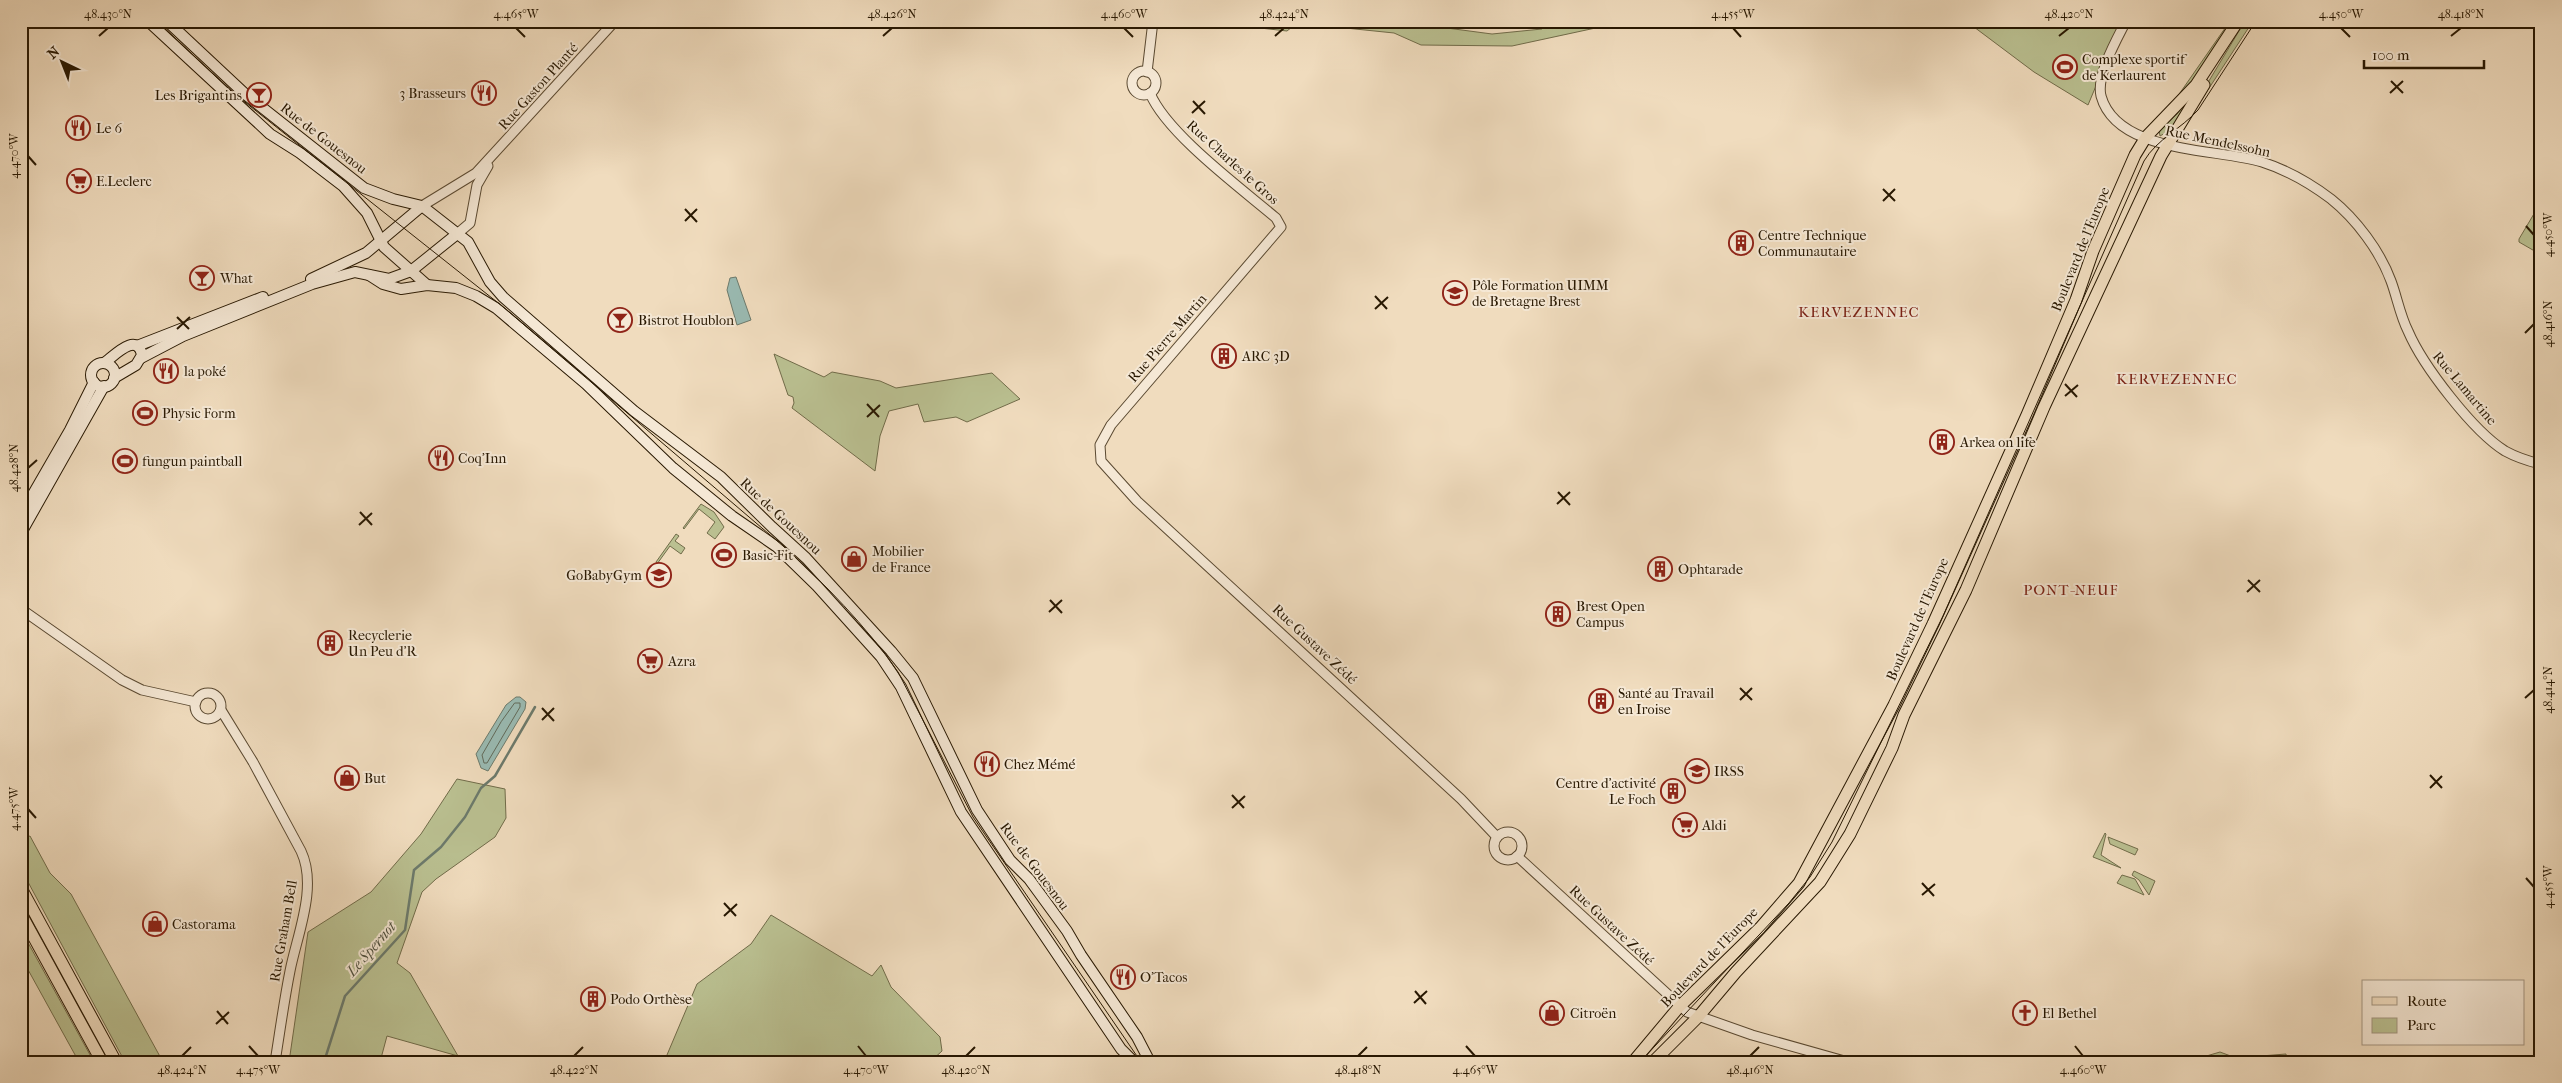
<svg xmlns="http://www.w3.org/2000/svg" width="2562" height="1083" viewBox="0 0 2562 1083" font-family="'IM FELL French Canon',serif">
  <rect width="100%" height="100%" fill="#f0dcbe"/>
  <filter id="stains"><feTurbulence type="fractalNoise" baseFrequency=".004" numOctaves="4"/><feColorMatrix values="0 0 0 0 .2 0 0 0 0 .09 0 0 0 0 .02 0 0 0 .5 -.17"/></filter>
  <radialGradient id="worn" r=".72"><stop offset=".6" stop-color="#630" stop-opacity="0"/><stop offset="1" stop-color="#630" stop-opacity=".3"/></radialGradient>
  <g fill="#bac091" stroke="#716c4a">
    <polygon points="1230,21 1394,21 1492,34 1542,29 1543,21 1628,21 1512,46 1421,45 1394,33 1297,23 1287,31 1242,26"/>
    <polygon points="1966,21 2127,21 2106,62 2088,105 2034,72"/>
    <polygon points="2230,21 2234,21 2193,86 2166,113"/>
    <polygon points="2245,21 2253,21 2198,105 2186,119"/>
    <polygon points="2195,89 2179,125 2160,136 2159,130 2177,114"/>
    <polygon points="2541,202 2541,253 2538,253 2519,242 2519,239"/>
    <polygon points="774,354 824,377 832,372 880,381 896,388 992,373 1020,399 967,422 956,417 924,422 918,404 889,411 880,436 875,471 792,408 794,403 793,397 788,395"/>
    <polygon points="701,504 714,512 724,527 715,539 707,533 715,522 699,509 684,529 683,528"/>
    <polygon points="676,534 679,536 675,541 685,548 681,554 670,546 657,564 656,562"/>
    <polygon points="457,779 505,789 506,818 495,837 436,879 422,892 397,963 410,973 458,1056 387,1036 380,1062 289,1062 308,932 371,892 421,834"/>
    <polygon points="2105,833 2106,834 2101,855 2121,868 2093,857"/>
    <polygon points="30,836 50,873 71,894 163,1062 125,1062 21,869 21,839"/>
    <polygon points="2108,837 2138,849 2135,855 2110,844"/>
    <polygon points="2134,871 2155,881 2149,895 2139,880 2132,875"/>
    <polygon points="2122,875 2135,879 2144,895 2117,883"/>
    <polygon points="771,915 872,976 881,965 891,987 940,1037 942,1051 930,1062 664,1062 697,984 751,944"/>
    <polygon points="21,930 94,1062 79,1062 21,957"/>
    <polygon points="2220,1052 2236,1058 2286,1054 2287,1062 2185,1062 2192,1056 2203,1057"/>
  </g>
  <g fill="#9abbb3" stroke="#6c7a6c">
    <polygon points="736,277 751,320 737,325 727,290 730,278"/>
    <polygon points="516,697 520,697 526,702 525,709 488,771 481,768 476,754 506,705"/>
  </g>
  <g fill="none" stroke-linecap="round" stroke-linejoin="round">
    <polygon stroke="#616a5a" stroke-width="1" points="515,703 520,703 520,707 487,763 484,763 482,755 501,722"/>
    <polyline stroke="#6c7a6c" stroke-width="2.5" points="324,1062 345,996 405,930 414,870 441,847 465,817 481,788 495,776 535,707"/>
    <defs>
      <g id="tertiary">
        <path d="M 2126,21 C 2117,39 2096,75 2101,96 C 2117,154 2217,148 2262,162 C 2287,170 2310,183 2331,199 C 2356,219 2380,251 2391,281 C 2397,297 2400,315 2408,331 C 2423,366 2473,431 2505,451 C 2516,457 2528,461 2540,464"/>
        <circle cx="1144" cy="83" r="12"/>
        <polyline points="1147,72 1153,21"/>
        <path d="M 1150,93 C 1166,133 1242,189 1276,218 L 1281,227 L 1111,425 L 1100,445 L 1101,461 L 1137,501 L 1461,799 L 1497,837"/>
        <polyline points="422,206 476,173 615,21"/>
        <polyline points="457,234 470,223 477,185 488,166"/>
        <polyline points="21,609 122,680 142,690 196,702"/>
        <circle cx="208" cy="706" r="13"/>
        <path d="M 221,710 L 253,762 L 301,851 C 318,887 297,935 290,971 C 284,1001 280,1031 275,1062"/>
        <circle cx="1508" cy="846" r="14"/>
        <polyline points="1517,856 1687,1012 1752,1035 1848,1062"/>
      </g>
      <g id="secondary">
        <polyline points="148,21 270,134 300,153 343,186 367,213 384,247 427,285"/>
        <polyline points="167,21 245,94 364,188 393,199 422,206 468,242 490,282 503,297 634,411 721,477 772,527 806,558 891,651 913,678 977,810 1010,860 1029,879 1067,931 1081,955 1137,1037 1150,1062"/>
        <polyline points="369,275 383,284 401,289 427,285 456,288 476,296 496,308 586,384 673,468 732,516 777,547 817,586 881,657 901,687 961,812 1121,1049 1134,1062"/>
        <polyline points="311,279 366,253 422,206"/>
        <polyline points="137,346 263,297"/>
        <polyline points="141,358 183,336 312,284 355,272 389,279 411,271 457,234"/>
        <path d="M 104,363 C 114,356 137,331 142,355 L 136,365 L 114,378"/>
        <circle cx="103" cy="375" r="12"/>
        <polyline points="21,515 70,430 94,382"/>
        <polyline points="21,533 104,386"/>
      </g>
      <g id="primary">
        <polyline points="1633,1062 1679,1007 1760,928 1799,883 1894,705 1933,624 2027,415 2076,300 2093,251 2135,155 2146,137 2196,85 2238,21"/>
        <polyline points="1653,1062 1698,1017 1736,972 1820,882 1850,834 1892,748 1904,715 1966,590 2044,407 2161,156 2204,85"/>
      </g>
      <g id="trunk">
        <polyline points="21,888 116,1062"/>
        <polyline points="21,914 102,1062"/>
      </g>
    </defs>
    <use href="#tertiary" stroke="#5a4931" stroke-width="11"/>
    <use href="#secondary" stroke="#281802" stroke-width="12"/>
    <use href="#primary" stroke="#281802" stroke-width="13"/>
    <use href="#trunk" stroke="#281802" stroke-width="13"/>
    <use href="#tertiary" stroke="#f5e8d5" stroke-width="9"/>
    <use href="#secondary" stroke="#f5e8d5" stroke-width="10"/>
    <use href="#primary" stroke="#f0dcbe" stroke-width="11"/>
    <use href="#trunk" stroke="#f0dcbe" stroke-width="11"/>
    <g stroke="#281802" stroke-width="1">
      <path d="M 157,21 L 231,91 L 502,306 L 783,546 C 824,583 866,626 898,672 L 973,817 L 1141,1062"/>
      <path d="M 1640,1062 L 1789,903 L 1810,877 L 1832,842 L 1943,616 L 2144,161 C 2157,139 2181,129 2198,110 L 2256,21"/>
    </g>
  </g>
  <path fill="none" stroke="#281802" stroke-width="2" d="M 516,28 L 525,37M 1124,28 L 1133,37M 1733,28 L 1741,37M 2341,28 L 2350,37M 99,36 L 108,28M 883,36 L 892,28M 1275,36 L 1284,28M 2059,36 L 2069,28M 2451,36 L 2461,28M 2391,81 L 2403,93M 2390,93 L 2403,81M 1193,101 L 1205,114M 1192,113 L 1205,101M 28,156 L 36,165M 1883,189 L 1895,201M 1883,201 L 1895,189M 685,209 L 697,222M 685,221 L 697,209M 2526,226 L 2534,235M 1375,296 L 1387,309M 1375,309 L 1388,297M 177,317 L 189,329M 177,329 L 190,317M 2525,333 L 2534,324M 2065,384 L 2077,397M 2065,396 L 2078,385M 867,404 L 879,417M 867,417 L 880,405M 28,468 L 37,460M 1558,492 L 1570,505M 1557,504 L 1570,492M 360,512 L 372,525M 359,525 L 372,513M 2248,580 L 2260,592M 2247,592 L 2260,580M 1050,600 L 1062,613M 1049,612 L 1062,600M 1740,688 L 1752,700M 2525,698 L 2534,690M 1740,700 L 1752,688M 542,708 L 554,721M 542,720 L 554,708M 2430,775 L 2442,788M 2430,788 L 2442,776M 1232,795 L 1244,808M 1232,808 L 1245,796M 28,809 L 36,818M 2526,878 L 2534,887M 1922,883 L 1934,896M 1922,895 L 1935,884M 724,903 L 736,916M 724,916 L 737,904M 1415,991 L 1426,1004M 1414,1003 L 1427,991M 217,1011 L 228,1024M 216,1024 L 229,1012M 249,1046 L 258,1056M 858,1046 L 866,1056M 1466,1046 L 1475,1056M 2075,1046 L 2083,1056M 182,1056 L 191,1047M 574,1056 L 583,1047M 966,1056 L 975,1047M 1358,1056 L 1367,1047M 1750,1056 L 1759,1047"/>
  <defs>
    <symbol id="stadium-ring" viewBox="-11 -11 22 22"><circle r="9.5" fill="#f5e8d5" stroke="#8f2418" stroke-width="1.5"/><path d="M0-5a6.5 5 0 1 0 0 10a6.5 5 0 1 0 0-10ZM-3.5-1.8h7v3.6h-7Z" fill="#8f2418"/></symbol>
    <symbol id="restaurant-ring" viewBox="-11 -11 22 22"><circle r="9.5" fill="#f5e8d5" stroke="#8f2418" stroke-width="1.5"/><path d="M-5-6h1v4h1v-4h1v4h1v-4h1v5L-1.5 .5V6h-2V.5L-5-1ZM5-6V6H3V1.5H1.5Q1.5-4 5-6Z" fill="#8f2418"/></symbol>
    <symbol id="bar-ring" viewBox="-11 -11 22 22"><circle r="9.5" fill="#f5e8d5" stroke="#8f2418" stroke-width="1.5"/><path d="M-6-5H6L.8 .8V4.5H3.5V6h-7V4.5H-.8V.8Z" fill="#8f2418"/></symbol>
    <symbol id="supermarket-ring" viewBox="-11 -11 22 22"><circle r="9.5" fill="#f5e8d5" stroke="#8f2418" stroke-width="1.5"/><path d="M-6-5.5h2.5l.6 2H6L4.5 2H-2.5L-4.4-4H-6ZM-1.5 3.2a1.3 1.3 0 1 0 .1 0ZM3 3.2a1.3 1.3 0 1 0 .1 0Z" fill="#8f2418"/></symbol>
    <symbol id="building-ring" viewBox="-11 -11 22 22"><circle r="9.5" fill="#f5e8d5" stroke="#8f2418" stroke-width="1.5"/><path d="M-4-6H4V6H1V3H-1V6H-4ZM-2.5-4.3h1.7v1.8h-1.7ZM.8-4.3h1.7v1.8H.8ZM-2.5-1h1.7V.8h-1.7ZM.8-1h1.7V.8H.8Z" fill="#8f2418"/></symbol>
    <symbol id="school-ring" viewBox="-11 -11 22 22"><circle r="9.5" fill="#f5e8d5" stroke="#8f2418" stroke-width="1.5"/><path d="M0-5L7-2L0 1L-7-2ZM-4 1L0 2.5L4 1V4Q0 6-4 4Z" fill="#8f2418"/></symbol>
    <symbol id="shop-ring" viewBox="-11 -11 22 22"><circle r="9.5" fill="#f5e8d5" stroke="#8f2418" stroke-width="1.5"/><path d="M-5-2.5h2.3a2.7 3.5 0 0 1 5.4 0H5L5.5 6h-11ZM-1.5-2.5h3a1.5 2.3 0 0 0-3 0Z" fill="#8f2418"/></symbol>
    <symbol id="university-ring" viewBox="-11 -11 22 22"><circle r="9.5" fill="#f5e8d5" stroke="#8f2418" stroke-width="1.5"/><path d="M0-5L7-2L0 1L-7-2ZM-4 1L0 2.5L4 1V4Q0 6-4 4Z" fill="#8f2418"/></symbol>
    <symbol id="church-ring" viewBox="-11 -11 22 22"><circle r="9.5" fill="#f5e8d5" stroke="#8f2418" stroke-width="1.5"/><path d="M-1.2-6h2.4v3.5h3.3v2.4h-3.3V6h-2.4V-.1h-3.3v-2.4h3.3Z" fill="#8f2418"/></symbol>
  </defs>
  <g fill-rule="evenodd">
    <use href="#stadium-ring" x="2051" y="53" width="28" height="28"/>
    <use href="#restaurant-ring" x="470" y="79" width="28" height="28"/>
    <use href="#bar-ring" x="245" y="81" width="28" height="28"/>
    <use href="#restaurant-ring" x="64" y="114" width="28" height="28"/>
    <use href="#supermarket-ring" x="65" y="167" width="28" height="28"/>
    <use href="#building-ring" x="1727" y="229" width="28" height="28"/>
    <use href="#bar-ring" x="188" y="264" width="28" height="28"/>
    <use href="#school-ring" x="1441" y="279" width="28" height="28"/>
    <use href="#bar-ring" x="606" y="306" width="28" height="28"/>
    <use href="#building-ring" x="1210" y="342" width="28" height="28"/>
    <use href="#restaurant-ring" x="152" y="357" width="28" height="28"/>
    <use href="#stadium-ring" x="131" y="399" width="28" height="28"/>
    <use href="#building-ring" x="1928" y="428" width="28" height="28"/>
    <use href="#restaurant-ring" x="427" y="444" width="28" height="28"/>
    <use href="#stadium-ring" x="111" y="447" width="28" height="28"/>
    <use href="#stadium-ring" x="710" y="541" width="28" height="28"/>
    <use href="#shop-ring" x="840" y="545" width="28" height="28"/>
    <use href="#building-ring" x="1646" y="555" width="28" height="28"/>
    <use href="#school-ring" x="645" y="561" width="28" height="28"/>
    <use href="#building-ring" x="1544" y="600" width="28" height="28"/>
    <use href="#building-ring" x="316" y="629" width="28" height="28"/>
    <use href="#supermarket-ring" x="636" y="647" width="28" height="28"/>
    <use href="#building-ring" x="1587" y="687" width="28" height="28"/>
    <use href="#restaurant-ring" x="973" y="750" width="28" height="28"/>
    <use href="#university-ring" x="1683" y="757" width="28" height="28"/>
    <use href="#shop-ring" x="333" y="764" width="28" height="28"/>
    <use href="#building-ring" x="1659" y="777" width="28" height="28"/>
    <use href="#supermarket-ring" x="1671" y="811" width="28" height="28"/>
    <use href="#shop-ring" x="141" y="910" width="28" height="28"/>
    <use href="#restaurant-ring" x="1109" y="963" width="28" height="28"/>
    <use href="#building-ring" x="579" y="985" width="28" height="28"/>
    <use href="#shop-ring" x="1538" y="999" width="28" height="28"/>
    <use href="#church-ring" x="2011" y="999" width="28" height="28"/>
  </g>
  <g text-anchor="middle" stroke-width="4" stroke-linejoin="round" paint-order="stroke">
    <g font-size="14" fill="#281802" stroke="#f5e8d5" text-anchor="start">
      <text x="2082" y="64">Complexe sportif<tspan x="2082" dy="16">de Kerlaurent</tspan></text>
      <text x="466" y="98" text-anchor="end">3 Brasseurs</text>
      <text x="242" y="100" text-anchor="end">Les Brigantins</text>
      <text x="96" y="133">Le 6</text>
      <text x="96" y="186">E.Leclerc</text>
      <text x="1758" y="240">Centre Technique<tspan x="1758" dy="16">Communautaire</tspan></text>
      <text x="220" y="283">What</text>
      <text x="1472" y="290">Pôle Formation UIMM<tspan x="1472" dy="16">de Bretagne Brest</tspan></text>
      <text x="638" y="325">Bistrot Houblon</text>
      <text x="1242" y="361">ARC 3D</text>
      <text x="184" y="376">la poké</text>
      <text x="162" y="418">Physic Form</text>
      <text x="1960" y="447">Arkea on life</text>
      <text x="458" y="463">Coq'Inn</text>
      <text x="142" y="466">fungun paintball</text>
      <text x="872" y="556">Mobilier<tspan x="872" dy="16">de France</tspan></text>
      <text x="742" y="560">Basic-Fit</text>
      <text x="1678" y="574">Ophtarade</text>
      <text x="642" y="580" text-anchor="end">GoBabyGym</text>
      <text x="1576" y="611">Brest Open<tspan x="1576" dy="16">Campus</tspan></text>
      <text x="348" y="640">Recyclerie<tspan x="348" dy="16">Un Peu d'R</tspan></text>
      <text x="668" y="666">Azra</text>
      <text x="1618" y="698">Santé au Travail<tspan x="1618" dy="16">en Iroise</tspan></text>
      <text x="1004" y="769">Chez Mémé</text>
      <text x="1714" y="776">IRSS</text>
      <text x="364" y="783">But</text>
      <text x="1656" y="788" text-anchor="end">Centre d'activité<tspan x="1656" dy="16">Le Foch</tspan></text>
      <text x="1702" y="830">Aldi</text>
      <text x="172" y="929">Castorama</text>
      <text x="1140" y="982">O'Tacos</text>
      <text x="610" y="1004">Podo Orthèse</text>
      <text x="1570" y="1018">Citroën</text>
      <text x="2042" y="1018">El Bethel</text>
    </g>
    <g font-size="14" fill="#281802" stroke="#f5e8d5">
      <text transform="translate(538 86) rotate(-48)" y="5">Rue Gaston Planté</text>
      <text transform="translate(324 138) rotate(38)" y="5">Rue de Gouesnou</text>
      <text transform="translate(2218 141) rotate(12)" y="5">Rue Mendelssohn</text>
      <text transform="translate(1233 162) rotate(42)" y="5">Rue Charles le Gros</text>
      <text transform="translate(2080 249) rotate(-68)" y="5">Boulevard de l'Europe</text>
      <text transform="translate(1167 338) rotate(-49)" y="5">Rue Pierre Martin</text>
      <text transform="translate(2465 388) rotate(50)" y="5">Rue Lamartine</text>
      <text transform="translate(781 516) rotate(43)" y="5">Rue de Gouesnou</text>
      <text transform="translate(1917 619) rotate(-66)" y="5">Boulevard de l'Europe</text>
      <text transform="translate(1315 644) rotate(43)" y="5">Rue Gustave Zédé</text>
      <text transform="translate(1035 866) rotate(53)" y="5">Rue de Gouesnou</text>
      <text transform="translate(1612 925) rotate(43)" y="5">Rue Gustave Zédé</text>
      <text transform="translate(283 931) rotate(-80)" y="5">Rue Graham Bell</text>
      <text transform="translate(1709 957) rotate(-46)" y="5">Boulevard de l'Europe</text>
    </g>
    <g font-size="15" letter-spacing="1" fill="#7a1f14" stroke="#f5e8d5">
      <text x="1859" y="317">KERVEZENNEC</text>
      <text x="2177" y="384">KERVEZENNEC</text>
      <text x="2071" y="595">PONT-NEUF</text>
    </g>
    <g font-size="15" font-style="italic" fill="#505140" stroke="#f5e8d5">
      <text transform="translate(371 949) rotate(-49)" y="5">Le Spernot</text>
    </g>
  </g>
  <rect width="2562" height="1083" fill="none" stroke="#f0dcbe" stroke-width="55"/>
  <rect x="2362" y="980" width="162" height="65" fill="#f5e8d5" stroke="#a39581"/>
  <rect x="2372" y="997" width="25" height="8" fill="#f0dcbe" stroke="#a39581"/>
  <text x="2407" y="1006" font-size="15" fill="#281802">Route</text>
  <rect x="2372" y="1018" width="25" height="15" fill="#bac091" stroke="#a39581"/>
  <text x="2407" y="1030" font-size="15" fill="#281802">Parc</text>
  <g transform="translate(62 62) rotate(317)" stroke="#f5e8d5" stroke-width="4" paint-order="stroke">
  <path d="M0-4L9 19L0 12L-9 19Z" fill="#281802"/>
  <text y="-8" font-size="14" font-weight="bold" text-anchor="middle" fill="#281802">N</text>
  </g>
  <path d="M2364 60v8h120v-8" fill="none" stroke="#281802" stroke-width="2.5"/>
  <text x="2372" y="60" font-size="15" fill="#281802" stroke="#f5e8d5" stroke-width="4" paint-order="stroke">100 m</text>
  <rect x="28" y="28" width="2506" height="1028" fill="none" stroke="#281802" stroke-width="2"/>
  <g font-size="12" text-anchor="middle" fill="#281802">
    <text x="108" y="18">48.430°N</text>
    <text x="516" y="18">4.465°W</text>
    <text x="892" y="18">48.426°N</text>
    <text x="1124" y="18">4.460°W</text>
    <text x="1284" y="18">48.424°N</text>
    <text x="1733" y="18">4.455°W</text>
    <text x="2069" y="18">48.420°N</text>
    <text x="2341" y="18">4.450°W</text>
    <text x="2461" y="18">48.418°N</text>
    <text transform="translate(14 156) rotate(-90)" y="4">4.470°W</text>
    <text transform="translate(2548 235) rotate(-90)" y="4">4.450°W</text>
    <text transform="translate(2548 324) rotate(-90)" y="4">48.416°N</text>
    <text transform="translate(14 468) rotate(-90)" y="4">48.428°N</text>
    <text transform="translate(2548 690) rotate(-90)" y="4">48.414°N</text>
    <text transform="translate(14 809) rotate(-90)" y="4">4.475°W</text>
    <text transform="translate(2548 887) rotate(-90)" y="4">4.455°W</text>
    <text x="182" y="1074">48.424°N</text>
    <text x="258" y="1074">4.475°W</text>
    <text x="574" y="1074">48.422°N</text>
    <text x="866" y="1074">4.470°W</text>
    <text x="966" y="1074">48.420°N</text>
    <text x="1358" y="1074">48.418°N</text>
    <text x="1475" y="1074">4.465°W</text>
    <text x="1750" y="1074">48.416°N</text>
    <text x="2083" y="1074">4.460°W</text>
  </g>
  <rect width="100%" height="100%" filter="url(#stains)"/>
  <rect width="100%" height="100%" fill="url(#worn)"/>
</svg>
